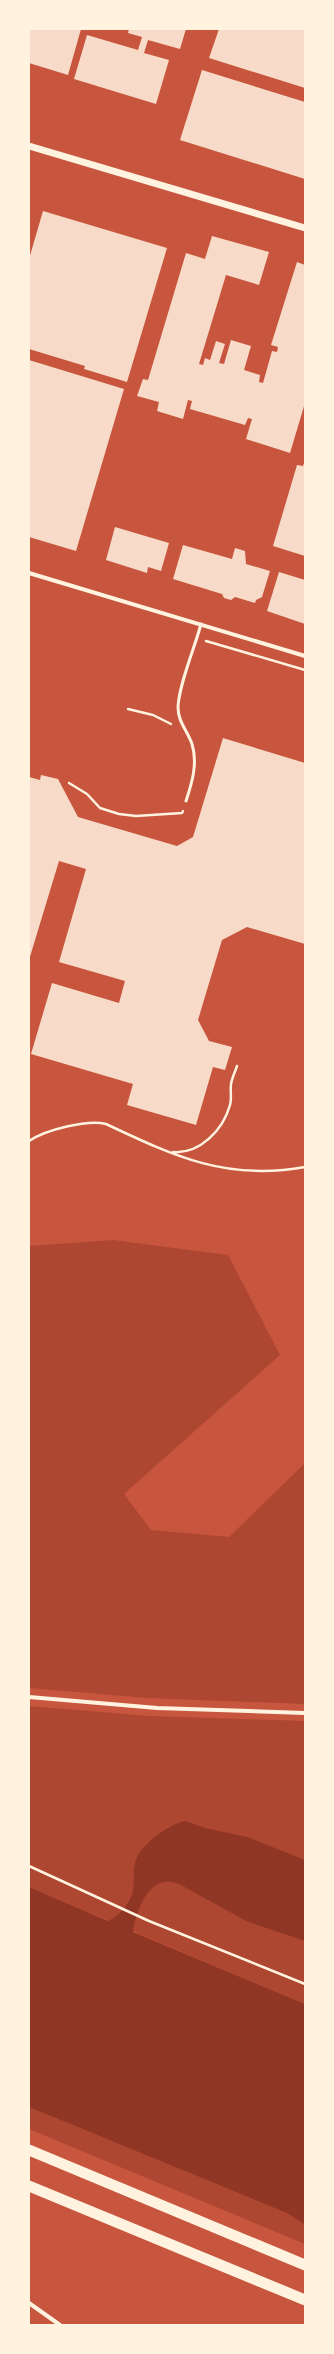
<svg xmlns="http://www.w3.org/2000/svg" width="334" height="2354" viewBox="0 0 334 2354" font-family="'Exo 2',sans-serif">
  <rect width="100%" height="100%" fill="#c8553d"/>
  <g fill="#ae4732">
    <polygon points="113,1240 228,1255 280,1355 124,1494 151,1530 229,1537 305,1463 305,1704 147,1698 29,1688 29,1246"/>
    <polygon points="29,1706 150,1716 305,1721 305,2004 29,1887"/>
    <polygon points="29,2107 287,2213 305,2225 305,2244 29,2129"/>
  </g>
  <path fill="#8f3625" d="M 186,1821 L 205,1828 L 247,1837 L 305,1860 L 305,1941 L 246,1921 L 181,1885 C 150,1870 136,1910 133,1932 L 305,2004 L 305,2225 L 287,2213 L 29,2107 L 29,1887 L 108,1921 C 118,1917 131,1902 133,1891 C 135,1879 132,1869 137,1857 C 144,1843 170,1823 186,1821 Z"/>
  <g fill="#f7dbc8">
    <polygon points="29,29 81,29 68,75 29,63"/>
    <polygon points="129,29 186,29 180,49 148,40 144,53 169,60 156,104 74,79 87,35 138,50 142,37 128,33"/>
    <polygon points="219,29 305,29 305,88 209,58"/>
    <polygon points="202,70 305,102 305,179 180,140"/>
    <polygon points="43,211 167,248 127,382 84,369 85,366 29,349 29,259"/>
    <polygon points="212,236 269,252 259,285 226,275 199,364 203,365 205,358 210,360 216,341 225,344 219,363 224,364 231,340 251,346 244,370 260,375 259,382 263,383 272,351 277,352 278,347 271,345 297,262 305,265 305,403 290,453 246,439 252,419 248,418 245,425 190,409 192,401 188,400 183,419 157,411 159,402 137,396 143,379 148,380 186,253 205,259"/>
    <polygon points="29,360 124,389 76,551 29,537"/>
    <polygon points="305,460 305,556 273,546 297,465 303,466"/>
    <polygon points="115,527 169,543 161,571 148,567 147,573 106,560"/>
    <polygon points="183,545 232,559 235,548 245,551 246,564 270,571 262,597 256,600 255,603 235,597 231,600 224,598 222,594 173,579"/>
    <polygon points="279,572 305,580 305,624 267,611"/>
    <polygon points="223,738 305,763 305,944 247,927 222,940 198,1020 209,1041 232,1047 225,1070 213,1067 196,1125 127,1105 133,1084 31,1054 52,983 119,1003 125,981 59,962 86,869 59,861 29,960 29,777 40,780 41,775 58,779 78,817 177,846 193,837"/>
  </g>
  <g fill="none" stroke-linecap="round" stroke-linejoin="round">
    <g stroke="#fff3e0" stroke-width="2.5">
      <polyline points="206,641 305,670"/>
      <polyline points="128,709 153,715 171,724"/>
      <polyline points="69,783 87,794 100,808 119,814 136,816 182,813 183,811"/>
      <path d="M 29,1141 C 45,1130 88,1119 106,1124 C 176,1157 227,1181 305,1167"/>
      <path d="M 173,1152 C 200,1154 223,1130 230,1105 C 232,1098 230,1091 231,1084 C 232,1078 235,1072 237,1066"/>
      <polyline points="29,1866 149,1921 305,1984"/>
    </g>
    <path stroke="#fff3e0" stroke-width="3" d="M 186,801 C 192,783 198,763 192,744 C 187,730 178,722 178,707 C 179,684 195,647 201,624"/>
    <g stroke="#fff3e0" stroke-width="4">
      <polyline points="29,573 305,656"/>
      <polyline points="29,1697 157,1708 305,1713"/>
      <polyline points="29,2303 60,2325"/>
    </g>
    <polyline stroke="#fff3e0" stroke-width="7" points="29,146 305,228"/>
    <g stroke="#fff3e0" stroke-width="11">
      <polyline points="29,2150 305,2265"/>
      <polyline points="29,2186 305,2300"/>
    </g>
  </g>
  <rect width="334" height="2354" fill="none" stroke="#fff3e0" stroke-width="60"/>
</svg>
